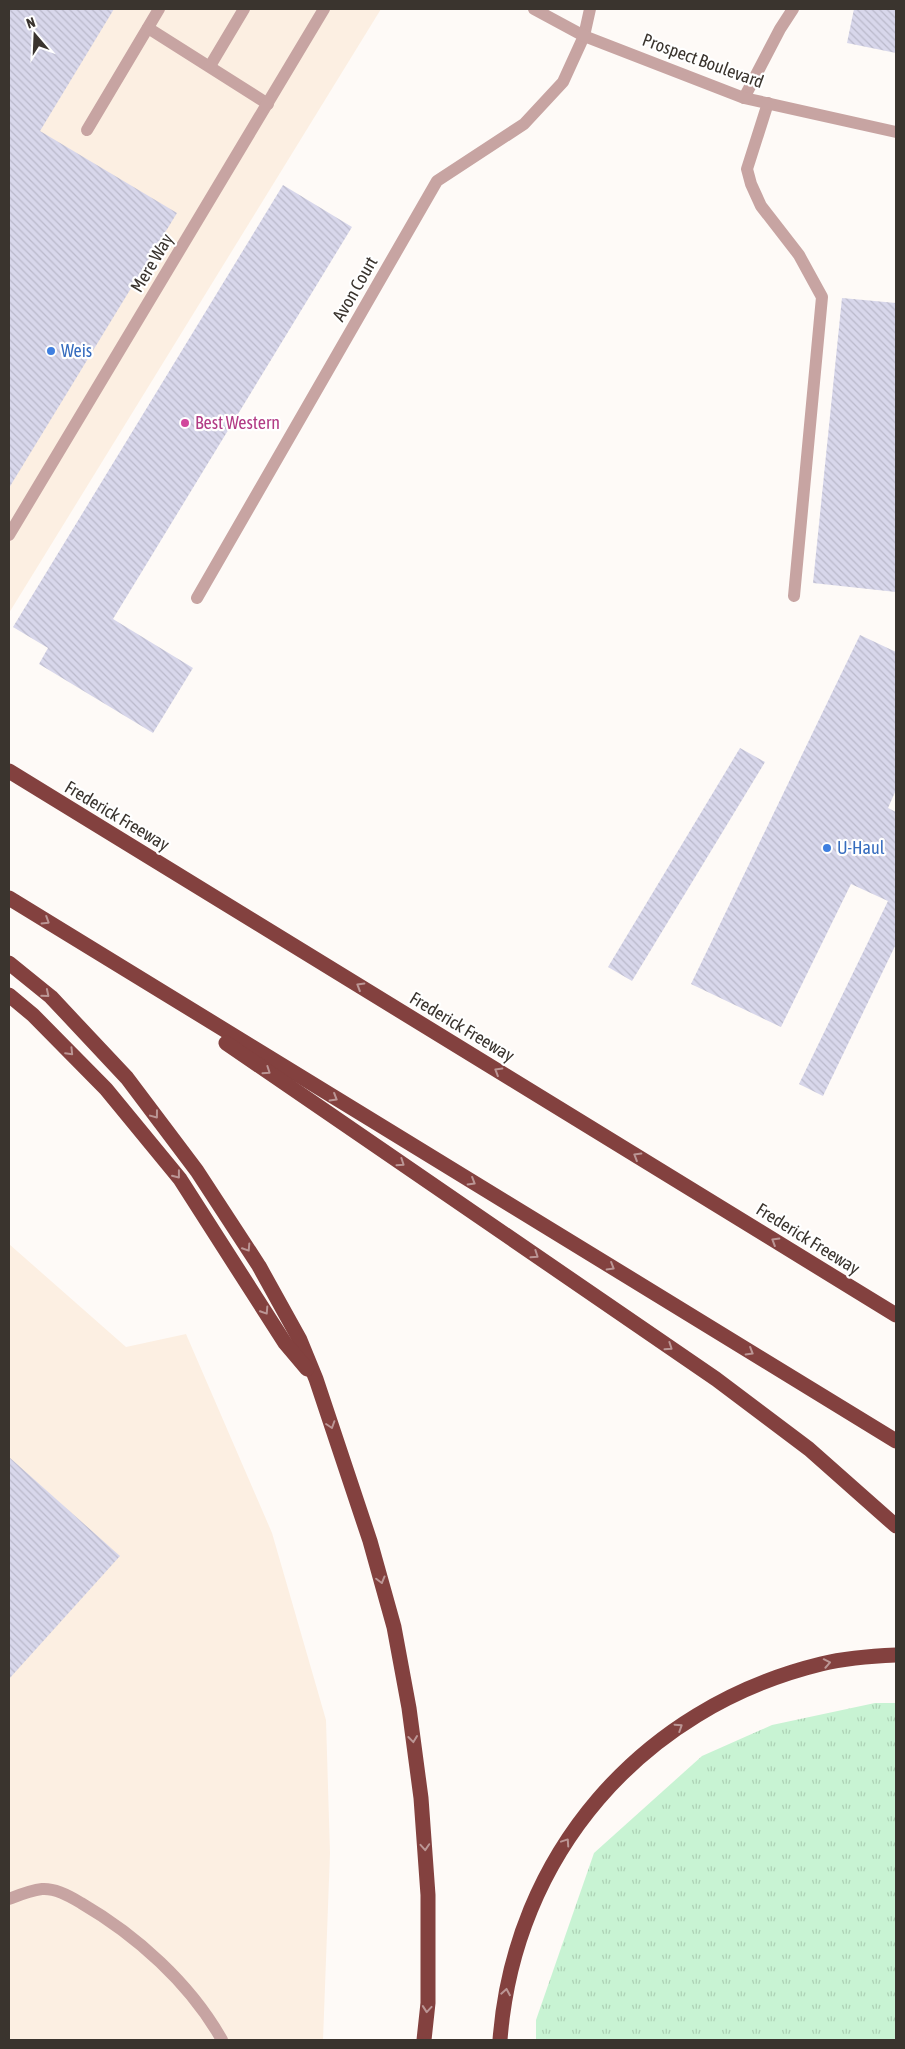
<svg xmlns="http://www.w3.org/2000/svg" width="905" height="2049" viewBox="0 0 905 2049" font-family="'Asap Condensed',sans-serif">
  <defs>
    <pattern id="grass-tufts" width="24" height="20" patternUnits="userSpaceOnUse" patternTransform="scale(1.25)"><rect width="24" height="20" fill="#c8f3d3"/><path d="M3 7l-1-3M5 7V3M7 7l1-3M15 17l-1-3M17 17v-4M19 17l1-3" fill="none" stroke="#add1b5"/></pattern>
    <pattern id="building-back-hatch" width="6" height="6" patternUnits="userSpaceOnUse" patternTransform="scale(1.25)"><rect width="6" height="6" fill="#d8d7eb"/><path d="M-1 5l2 2M0 0l6 6M5-1l2 2" fill="none" stroke="#bab9ca"/></pattern>
  </defs>
  <rect width="100%" height="100%" fill="#fefaf7"/>
  <g fill="#fcefe2">
    <polygon points="9,9 381,9 9,613"/>
    <polygon points="9,1244 126,1347 186,1334 272,1533 326,1720 330,1853 323,2040 9,2040"/>
  </g>
  <polygon fill="url(#grass-tufts)" points="875,1703 896,1703 896,2040 536,2040 536,2020 594,1853 702,1756 772,1725"/>
  <g fill="url(#building-back-hatch)">
    <polygon points="9,9 114,9 40,131 177,213 9,488"/>
    <polygon points="854,9 896,9 896,53 847,43"/>
    <polygon points="283,185 352,227 113,619 193,668 153,733 39,664 48,648 13,627"/>
    <polygon points="842,298 896,303 896,592 813,583"/>
    <polygon points="860,635 896,652 896,790 888,808 896,812 896,944 823,1096 799,1084 888,901 851,884 781,1027 691,984"/>
    <polygon points="740,748 765,762 632,981 608,967"/>
    <polygon points="9,1457 120,1556 9,1679"/>
  </g>
  <g fill="none" stroke-linecap="round" stroke-linejoin="round">
    <g stroke="#c7a4a2" stroke-width="12">
      <polyline points="148,28 268,104"/>
      <polyline points="210,66 244,9"/>
      <polyline points="768,103 747,169 751,184 761,206 799,255 822,297 794,596"/>
      <polyline points="87,130 159,9"/>
      <polyline points="9,535 324,9"/>
      <polyline points="197,598 437,181 524,124 563,82 584,36"/>
      <path d="M 9,1899 C 19,1895 31,1890 42,1889 C 55,1888 70,1896 81,1903 C 136,1935 190,1983 222,2040"/>
    </g>
    <g stroke="#c7a4a2" stroke-width="12">
      <polyline points="584,36 590,9"/>
      <polyline points="744,98 780,29 793,9"/>
    </g>
    <polyline stroke="#c7a4a2" stroke-width="12" points="534,9 584,36 744,98 896,132"/>
    <g stroke="#83413f" stroke-width="15">
      <polyline points="9,771 896,1315"/>
      <polyline points="9,898 896,1441"/>
      <polyline points="9,963 51,997 127,1078 197,1171 259,1266 300,1340 316,1379 370,1541 394,1627 409,1708 421,1798 428,1895 428,2003 424,2040"/>
      <polyline points="9,995 33,1015 106,1089 180,1179 285,1343 307,1369"/>
      <polyline points="226,1043 716,1379 809,1449 896,1526"/>
      <path d="M 500,2040 C 514,1855 641,1708 821,1664 C 846,1658 871,1656 896,1655"/>
    </g>
  </g>
  <defs><path id="oneway-chevron" d="M-2-3.5L2.5 0L-2 3.5" fill="none" stroke-width="1.6" stroke-linecap="round" stroke-linejoin="round" transform="scale(1.25)"/></defs>
  <g stroke="#bb9695">
    <use href="#oneway-chevron" transform="translate(46 921) rotate(32)"/>
    <use href="#oneway-chevron" transform="translate(360 986) rotate(-149)"/>
    <use href="#oneway-chevron" transform="translate(46 994) rotate(40)"/>
    <use href="#oneway-chevron" transform="translate(70 1052) rotate(46)"/>
    <use href="#oneway-chevron" transform="translate(267 1071) rotate(34)"/>
    <use href="#oneway-chevron" transform="translate(498 1071) rotate(-149)"/>
    <use href="#oneway-chevron" transform="translate(334 1098) rotate(31)"/>
    <use href="#oneway-chevron" transform="translate(155 1115) rotate(53)"/>
    <use href="#oneway-chevron" transform="translate(637 1156) rotate(-149)"/>
    <use href="#oneway-chevron" transform="translate(401 1163) rotate(34)"/>
    <use href="#oneway-chevron" transform="translate(177 1175) rotate(52)"/>
    <use href="#oneway-chevron" transform="translate(472 1182) rotate(31)"/>
    <use href="#oneway-chevron" transform="translate(775 1241) rotate(-149)"/>
    <use href="#oneway-chevron" transform="translate(247 1248) rotate(57)"/>
    <use href="#oneway-chevron" transform="translate(535 1255) rotate(34)"/>
    <use href="#oneway-chevron" transform="translate(611 1267) rotate(31)"/>
    <use href="#oneway-chevron" transform="translate(265 1311) rotate(57)"/>
    <use href="#oneway-chevron" transform="translate(669 1347) rotate(34)"/>
    <use href="#oneway-chevron" transform="translate(750 1352) rotate(31)"/>
    <use href="#oneway-chevron" transform="translate(331 1425) rotate(72)"/>
    <use href="#oneway-chevron" transform="translate(381 1580) rotate(75)"/>
    <use href="#oneway-chevron" transform="translate(827 1663) rotate(-11)"/>
    <use href="#oneway-chevron" transform="translate(679 1727) rotate(-33)"/>
    <use href="#oneway-chevron" transform="translate(413 1739) rotate(83)"/>
    <use href="#oneway-chevron" transform="translate(566 1842) rotate(-56)"/>
    <use href="#oneway-chevron" transform="translate(425 1847) rotate(86)"/>
    <use href="#oneway-chevron" transform="translate(506 1992) rotate(-80)"/>
    <use href="#oneway-chevron" transform="translate(427 2009) rotate(95)"/>
  </g>
  <g fill="#3f7fe0" stroke="#fff" stroke-width="2">
    <circle cx="51" cy="351" r="5"/>
    <circle cx="827" cy="848" r="5"/>
  </g>
  <circle fill="#d1479c" stroke="#fff" stroke-width="2" cx="185" cy="423" r="5"/>
  <g text-anchor="middle" stroke-width="4.5" stroke-linejoin="round" paint-order="stroke">
    <g font-size="18" fill="#3a342e" stroke="#fff">
      <text transform="translate(703 61) rotate(20)" y="6">Prospect Boulevard</text>
      <text transform="translate(152 263) rotate(-59)" y="6">Mere Way</text>
      <text transform="translate(355 289) rotate(-60)" y="6">Avon Court</text>
      <text transform="translate(117 816) rotate(31)" y="6">Frederick Freeway</text>
      <text transform="translate(462 1027) rotate(31)" y="6">Frederick Freeway</text>
      <text transform="translate(808 1239) rotate(32)" y="6">Frederick Freeway</text>
    </g>
    <g font-size="18" fill="#366cbe" stroke="#fff" text-anchor="start">
      <text x="61" y="357">Weis</text>
      <text x="837" y="854">U-Haul</text>
    </g>
    <g font-size="18" fill="#b23c85" stroke="#fff" text-anchor="start">
      <text x="195" y="429">Best Western</text>
    </g>
  </g>
  <rect width="905" height="2049" fill="none" stroke="#3a342e" stroke-width="20"/>
  <g transform="translate(35 35) rotate(341)" stroke="#ffffff" stroke-width="4" paint-order="stroke">
  <path d="M0-4L9 19L0 12L-9 19Z" fill="#3a342e"/>
  <text y="-8" font-size="14" font-weight="bold" text-anchor="middle" fill="#3a342e">N</text>
  </g>
</svg>
